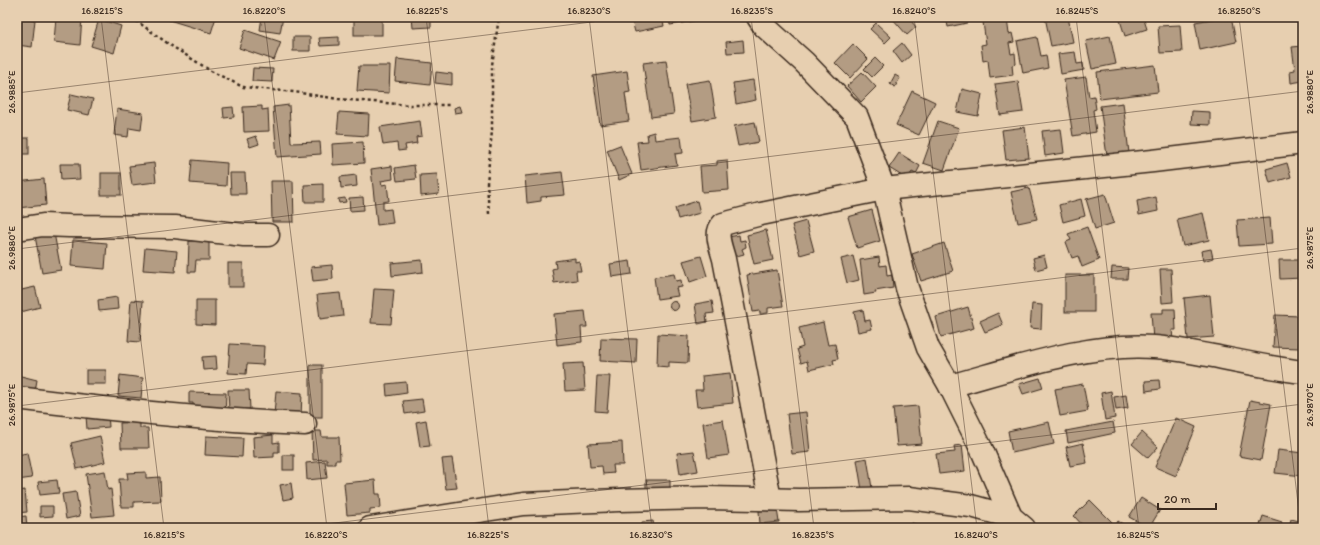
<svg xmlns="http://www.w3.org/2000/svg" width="1320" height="545" viewBox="0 0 1320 545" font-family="Itim,sans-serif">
  <rect width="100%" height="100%" fill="#e7cfb0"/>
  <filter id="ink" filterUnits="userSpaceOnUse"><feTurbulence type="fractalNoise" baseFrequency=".025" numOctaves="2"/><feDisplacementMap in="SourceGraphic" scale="8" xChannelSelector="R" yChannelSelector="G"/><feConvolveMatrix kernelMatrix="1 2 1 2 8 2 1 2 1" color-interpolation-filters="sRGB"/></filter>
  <g filter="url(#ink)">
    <g fill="#b39c83" stroke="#3b2a1e">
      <polygon points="56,17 82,17 80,45 54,42"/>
      <polygon points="170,17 216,17 211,33 169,20"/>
      <polygon points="262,17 283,17 280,33 260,30"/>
      <rect x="354" y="17" width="28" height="18"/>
      <polygon points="412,17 431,17 431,27 413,28"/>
      <polygon points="631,17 662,17 664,26 635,32"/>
      <polygon points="669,17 704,17 705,19 670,25"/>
      <polygon points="893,17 908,17 916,27 907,35 892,18"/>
      <polygon points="946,17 965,17 967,23 948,27"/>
      <polygon points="1045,17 1068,17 1073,42 1051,46"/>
      <polygon points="1119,17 1143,17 1147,29 1125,36"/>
      <polygon points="1223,17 1231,17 1236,42 1200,50 1195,22"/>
      <polygon points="17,18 35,20 32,47 17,45"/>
      <polygon points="99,19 121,26 114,53 91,46"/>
      <polygon points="1007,19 1009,34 1012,33 1014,42 1009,43 1011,54 1015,53 1016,64 1012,65 1013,75 990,78 988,60 983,61 981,45 986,44 983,22"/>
      <polygon points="876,23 891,37 885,43 870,29"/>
      <polygon points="1180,25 1182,52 1160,53 1158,26"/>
      <polygon points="245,30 281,42 274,60 239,48"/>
      <polygon points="1110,36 1116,64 1092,69 1086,41"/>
      <rect x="293" y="37" width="17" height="14"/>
      <polygon points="339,37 339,45 320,46 319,38"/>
      <polygon points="1037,37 1041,56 1046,55 1048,68 1023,73 1017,41"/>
      <polygon points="743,40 744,52 727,53 726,42"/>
      <polygon points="902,43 911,55 902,63 893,51"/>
      <polygon points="853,44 868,59 850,78 835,63"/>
      <polygon points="1303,46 1303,81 1291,83 1290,71 1295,70 1292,47"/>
      <polygon points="1075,52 1077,64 1083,63 1084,70 1061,74 1058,54"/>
      <polygon points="875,58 883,66 872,77 864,69"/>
      <polygon points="397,59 432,63 430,85 395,81"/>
      <polygon points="666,60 674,114 651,117 643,63"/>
      <polygon points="1155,65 1158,92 1100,99 1097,72"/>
      <polygon points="359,66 390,66 389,93 357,91"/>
      <polygon points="253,68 273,69 272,82 252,81"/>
      <polygon points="627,71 630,92 625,93 629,121 600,125 593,76"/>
      <polygon points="436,72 452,74 452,85 435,83"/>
      <polygon points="862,72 876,87 861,102 847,86"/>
      <polygon points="895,75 900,78 895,87 890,84"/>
      <polygon points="1086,77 1089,97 1094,96 1096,109 1093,110 1096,132 1073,136 1064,80"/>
      <polygon points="710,80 716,117 692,121 685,84"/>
      <polygon points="753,80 756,100 736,104 733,83"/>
      <polygon points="1018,81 1023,112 1000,115 995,84"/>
      <polygon points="962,89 982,94 978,116 957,112"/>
      <polygon points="912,91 935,102 919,135 896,125"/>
      <polygon points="71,94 93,99 89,115 67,110"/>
      <polygon points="1123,103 1129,153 1107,156 1100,106"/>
      <polygon points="289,105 291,143 320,142 321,154 277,157 273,107"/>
      <polygon points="262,106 262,110 268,109 269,131 244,132 243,107"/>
      <polygon points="460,106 462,112 455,113 454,108"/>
      <polygon points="233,107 234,117 224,118 223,108"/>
      <polygon points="117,109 143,113 141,130 129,128 128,137 114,135"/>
      <polygon points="1192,111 1210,112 1210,125 1191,124"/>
      <polygon points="339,112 369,114 368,136 337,134"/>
      <polygon points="420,121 422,136 416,137 417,143 405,145 406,150 398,151 397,143 383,145 380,127"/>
      <polygon points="938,121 959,128 944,170 923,163"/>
      <polygon points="755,122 759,142 738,146 734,126"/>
      <polygon points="1025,127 1029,158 1006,160 1002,130"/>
      <polygon points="1061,129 1064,153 1045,156 1042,131"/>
      <polygon points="654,132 655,140 681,137 683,153 675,154 677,165 641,170 637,142 648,141 647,134"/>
      <polygon points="256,136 259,144 250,147 247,139"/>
      <rect x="17" y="138" width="12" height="16"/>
      <polygon points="363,142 364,163 333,165 332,144"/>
      <polygon points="620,145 632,174 619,180 607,150"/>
      <polygon points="899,153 920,166 916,174 912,172 907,179 889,168"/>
      <polygon points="192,160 227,163 226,186 190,183"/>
      <polygon points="727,160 729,190 702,192 700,166 717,165 717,161"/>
      <polygon points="154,163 156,182 132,185 129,166"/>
      <polygon points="1287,163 1291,177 1270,183 1266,169"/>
      <polygon points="60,164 79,164 80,179 61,180"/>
      <polygon points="414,165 416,179 397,181 395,168"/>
      <polygon points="392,166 393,179 381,181 382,185 387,184 389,201 383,202 383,210 391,209 393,223 377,225 371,169"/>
      <polygon points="562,172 565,195 541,197 541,201 527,203 525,176"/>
      <rect x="101" y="173" width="20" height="22"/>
      <polygon points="230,173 245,173 246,194 231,194"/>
      <polygon points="437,174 439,194 421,196 420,175"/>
      <polygon points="356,175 357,186 341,188 340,177"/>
      <polygon points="44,179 46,205 17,208 17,182"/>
      <polygon points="271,181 293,181 294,222 272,222"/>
      <polygon points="323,184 323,202 305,202 304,185"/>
      <polygon points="1029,188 1037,219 1018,223 1011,192"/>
      <polygon points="1105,194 1114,223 1095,229 1086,199"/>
      <polygon points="363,197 364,210 350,211 349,198"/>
      <polygon points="1156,197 1158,211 1139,215 1137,201"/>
      <polygon points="345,198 346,202 339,203 338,199"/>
      <polygon points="1081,199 1085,216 1063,222 1059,205"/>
      <polygon points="697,201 700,213 678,219 675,208"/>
      <polygon points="872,210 880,241 857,248 848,217"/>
      <polygon points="1203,213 1209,240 1183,246 1177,219"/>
      <polygon points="1270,218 1272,244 1239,246 1237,220"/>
      <polygon points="806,221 814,251 800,255 792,225"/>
      <polygon points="1087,227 1099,260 1082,267 1078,256 1072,258 1066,242 1071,240 1068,234"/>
      <polygon points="766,230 773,260 754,264 747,235"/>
      <polygon points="54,233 61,270 42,273 35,236"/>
      <polygon points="739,235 740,241 745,240 746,247 742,249 744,254 733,257 728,237"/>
      <polygon points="73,240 107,243 105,269 71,266"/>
      <polygon points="189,241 209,241 209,260 196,260 195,272 188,272"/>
      <polygon points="944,243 953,271 921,281 912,254"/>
      <polygon points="145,248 177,251 175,272 143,270"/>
      <polygon points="1211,249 1213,258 1203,261 1201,251"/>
      <polygon points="1044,255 1047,267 1036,270 1033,258"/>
      <polygon points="701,256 707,276 690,282 683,261"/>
      <polygon points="853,256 859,280 847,283 841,259"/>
      <polygon points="879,257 880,266 886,265 887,276 892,275 893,288 875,291 876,293 864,295 860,260"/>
      <polygon points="575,258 575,262 579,261 581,271 576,271 577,280 554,283 552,269 556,268 555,261"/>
      <polygon points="422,260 423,272 392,276 391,263"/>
      <polygon points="1279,260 1303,260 1303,278 1280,279"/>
      <polygon points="630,261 632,274 612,277 610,264"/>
      <rect x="228" y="263" width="15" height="24"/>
      <polygon points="332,265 333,279 313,281 311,267"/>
      <polygon points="1112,267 1128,268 1127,279 1111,279"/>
      <polygon points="1160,269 1171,269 1173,302 1162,303"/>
      <polygon points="777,270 783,306 768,308 768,313 760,314 760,311 753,312 747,275"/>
      <polygon points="674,274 676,281 681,280 682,287 676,288 678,296 657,299 654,277"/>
      <rect x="1065" y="275" width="29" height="37"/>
      <polygon points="35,287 40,307 17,313 17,291"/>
      <polygon points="374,289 394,290 391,324 371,323"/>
      <polygon points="340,293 343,316 320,319 317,295"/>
      <polygon points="1210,295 1214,337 1188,339 1184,298"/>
      <polygon points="117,297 118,309 99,311 98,300"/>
      <polygon points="131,300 143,301 140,342 128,341"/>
      <polygon points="196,300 215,300 215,325 196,324"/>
      <polygon points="712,301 714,313 706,314 707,322 698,324 695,304"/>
      <circle cx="674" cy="306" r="4.5"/>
      <polygon points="1032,304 1042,305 1041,329 1030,328"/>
      <polygon points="968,307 974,328 941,337 936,317"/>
      <polygon points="1163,309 1175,309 1176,330 1172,330 1173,339 1153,340 1151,313 1163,313"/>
      <polygon points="863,310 865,321 870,320 872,329 858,332 854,312"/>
      <polygon points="585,311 587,327 581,327 582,342 557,345 554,314"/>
      <polygon points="998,313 1003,325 985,332 980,321"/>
      <polygon points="1275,315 1300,316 1299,348 1273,347"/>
      <polygon points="823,322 828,345 835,344 838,359 833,360 834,364 809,370 807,361 801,363 797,349 803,347 799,328"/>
      <polygon points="658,334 689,336 688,363 669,362 669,367 657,366"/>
      <polygon points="601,338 637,339 636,363 600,361"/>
      <polygon points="230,344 264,346 263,365 247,364 246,374 228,373"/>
      <polygon points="216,356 217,369 203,370 202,357"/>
      <polygon points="583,363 585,390 565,391 563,364"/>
      <rect x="310" y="365" width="12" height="52"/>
      <rect x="86" y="370" width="20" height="14"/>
      <polygon points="730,373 733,403 697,407 695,390 703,390 702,376"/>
      <polygon points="17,375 37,380 34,397 17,393"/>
      <polygon points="120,375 143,378 141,398 118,396"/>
      <polygon points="597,376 610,376 607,412 595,411"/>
      <polygon points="1040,378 1043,388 1023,394 1019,384"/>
      <polygon points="1159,380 1160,389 1146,391 1145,381"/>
      <polygon points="406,382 407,393 387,396 386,384"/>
      <polygon points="1083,384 1088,411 1060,416 1055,389"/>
      <polygon points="228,390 249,390 250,409 229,410"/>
      <polygon points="276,391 302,393 301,417 274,415"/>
      <polygon points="1111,391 1115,418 1105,420 1101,393"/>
      <polygon points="189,392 226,393 225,421 193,415 193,403 189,403"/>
      <polygon points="1126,395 1128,408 1116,410 1114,397"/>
      <polygon points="422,399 424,411 405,414 403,401"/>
      <polygon points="1250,400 1271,404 1261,460 1239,456"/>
      <polygon points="918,406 922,444 897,446 893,408"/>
      <polygon points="806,412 810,452 792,454 787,414"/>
      <polygon points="108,414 109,427 87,429 86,416"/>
      <polygon points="1176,418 1196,427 1176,476 1155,467"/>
      <polygon points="426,420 430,446 420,447 416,422"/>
      <polygon points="723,420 729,455 708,458 703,423"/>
      <polygon points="140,422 140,428 148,428 149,448 121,448 120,423"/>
      <polygon points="1049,422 1054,444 1012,453 1008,431"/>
      <polygon points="1113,422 1115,433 1068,443 1066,431"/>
      <polygon points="312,431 321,431 322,437 339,437 340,460 335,460 335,464 327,464 327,459 313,460"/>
      <polygon points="1142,432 1158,447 1148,458 1132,444"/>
      <polygon points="273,435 273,443 279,442 279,452 274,452 274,457 254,458 253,437"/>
      <polygon points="100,436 105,462 77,469 71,443"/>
      <polygon points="206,436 243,438 242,457 205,455"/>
      <polygon points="622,442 623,465 613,465 614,473 603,474 602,466 590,467 588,444"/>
      <polygon points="1083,443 1087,463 1070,466 1066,447"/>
      <polygon points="962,445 965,471 939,474 936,454 955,452 954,446"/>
      <polygon points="1278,450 1303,453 1303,476 1275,473"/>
      <polygon points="694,451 698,471 680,474 677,453"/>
      <polygon points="27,453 32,478 17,480 17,455"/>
      <rect x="283" y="455" width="11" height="15"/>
      <polygon points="452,458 457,488 446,489 442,459"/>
      <polygon points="867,458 872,488 862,490 857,460"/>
      <polygon points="325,461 327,478 307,480 306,463"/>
      <polygon points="105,471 108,490 111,489 114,515 92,517 86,474"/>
      <polygon points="146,472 146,478 160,477 161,501 134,502 134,507 121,507 119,479 128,479 127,473"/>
      <polygon points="57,480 59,493 40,495 38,482"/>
      <polygon points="375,480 376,494 380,494 381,508 370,509 370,513 347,515 344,483"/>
      <rect x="646" y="480" width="24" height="12"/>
      <polygon points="291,483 293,498 283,500 280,485"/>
      <polygon points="25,490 27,512 17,513 17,491"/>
      <polygon points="76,492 80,516 66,519 62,494"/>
      <polygon points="1141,498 1160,510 1149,528 1129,517"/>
      <polygon points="1090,500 1112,522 1105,528 1085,528 1074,516"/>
      <polygon points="40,506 53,506 53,516 40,517"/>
      <polygon points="777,509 779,522 760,524 759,511"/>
      <polygon points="26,516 27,528 17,528 17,517"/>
      <polygon points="1263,516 1282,522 1280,528 1269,528 1260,525"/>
      <polygon points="1291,519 1303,522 1303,528 1289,528"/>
      <polygon points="653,521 654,528 642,528 642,522"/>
      <polygon points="1118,521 1129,528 1114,528"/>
      <polygon points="1215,522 1226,528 1212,528"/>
      <polygon points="912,523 924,527 924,528 911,528"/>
      <polygon points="44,526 45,528 31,528"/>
    </g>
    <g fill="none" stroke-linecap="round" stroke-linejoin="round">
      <defs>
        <g id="minor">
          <polyline points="758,17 764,26 804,62 857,117 884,189 907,288 928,348 950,386 982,450 1011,517 1024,528"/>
          <polyline points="17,229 43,225 69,226 175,227 244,235 268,235"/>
          <path d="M 950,386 C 1013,369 1089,342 1154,347 C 1172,348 1190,352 1208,355 C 1239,361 1271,368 1303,372"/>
          <path d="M 17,398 C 113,410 209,420 305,424"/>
          <path d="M 770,499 L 724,259 C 721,247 714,233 723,224 L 761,214 L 884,189 L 1153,161 L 1303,143"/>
          <polyline points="370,528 523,504 619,500 707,498 799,500 909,498 971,506 1011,517"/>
        </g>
      </defs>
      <use href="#minor" stroke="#3b2a1e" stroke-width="25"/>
      <g stroke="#3b2a1e" stroke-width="2.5" stroke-dasharray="3 3" stroke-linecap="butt">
        <polyline points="131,17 170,45 211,71 243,87 294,92 338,99 410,105 449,105"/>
        <polyline points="489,214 487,183 492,131 492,65 499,17"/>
      </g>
      <use href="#minor" stroke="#e7cfb0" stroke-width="22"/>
    </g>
  </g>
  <path fill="none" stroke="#3b2a1e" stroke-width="1" stroke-opacity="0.45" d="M 101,17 L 164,528M 264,17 L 327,528M 426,17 L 489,528M 589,17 L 652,528M 751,17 L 814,528M 914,17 L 977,528M 1076,17 L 1139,528M 1239,17 L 1301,528M 17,93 L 632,17M 17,249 L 1303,91M 17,406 L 1303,248M 294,528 L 1303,404"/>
  <rect width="1320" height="545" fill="none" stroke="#e7cfb0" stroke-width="44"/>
  <path d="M1158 503v6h58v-6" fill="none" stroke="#3b2a1e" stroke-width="2"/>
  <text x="1164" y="503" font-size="12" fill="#3b2a1e" stroke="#e7cfb0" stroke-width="3" paint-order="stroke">20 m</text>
  <rect x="22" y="22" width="1276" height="501" fill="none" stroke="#3b2a1e" stroke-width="1.5"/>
  <g font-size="10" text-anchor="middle" fill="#3b2a1e">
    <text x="102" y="14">16.8215°S</text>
    <text x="264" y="14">16.8220°S</text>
    <text x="427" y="14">16.8225°S</text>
    <text x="589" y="14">16.8230°S</text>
    <text x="752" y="14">16.8235°S</text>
    <text x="914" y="14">16.8240°S</text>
    <text x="1077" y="14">16.8245°S</text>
    <text x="1239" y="14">16.8250°S</text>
    <text transform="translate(1309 92) rotate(-90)" y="4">26.9880°E</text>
    <text transform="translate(11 92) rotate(-90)" y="4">26.9885°E</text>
    <text transform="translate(1309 248) rotate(-90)" y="4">26.9875°E</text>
    <text transform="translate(11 248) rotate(-90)" y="4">26.9880°E</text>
    <text transform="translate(1309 405) rotate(-90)" y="4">26.9870°E</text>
    <text transform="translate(11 405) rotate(-90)" y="4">26.9875°E</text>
    <text x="164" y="538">16.8215°S</text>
    <text x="326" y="538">16.8220°S</text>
    <text x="488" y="538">16.8225°S</text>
    <text x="651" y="538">16.8230°S</text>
    <text x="813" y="538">16.8235°S</text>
    <text x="976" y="538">16.8240°S</text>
    <text x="1138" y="538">16.8245°S</text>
  </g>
</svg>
